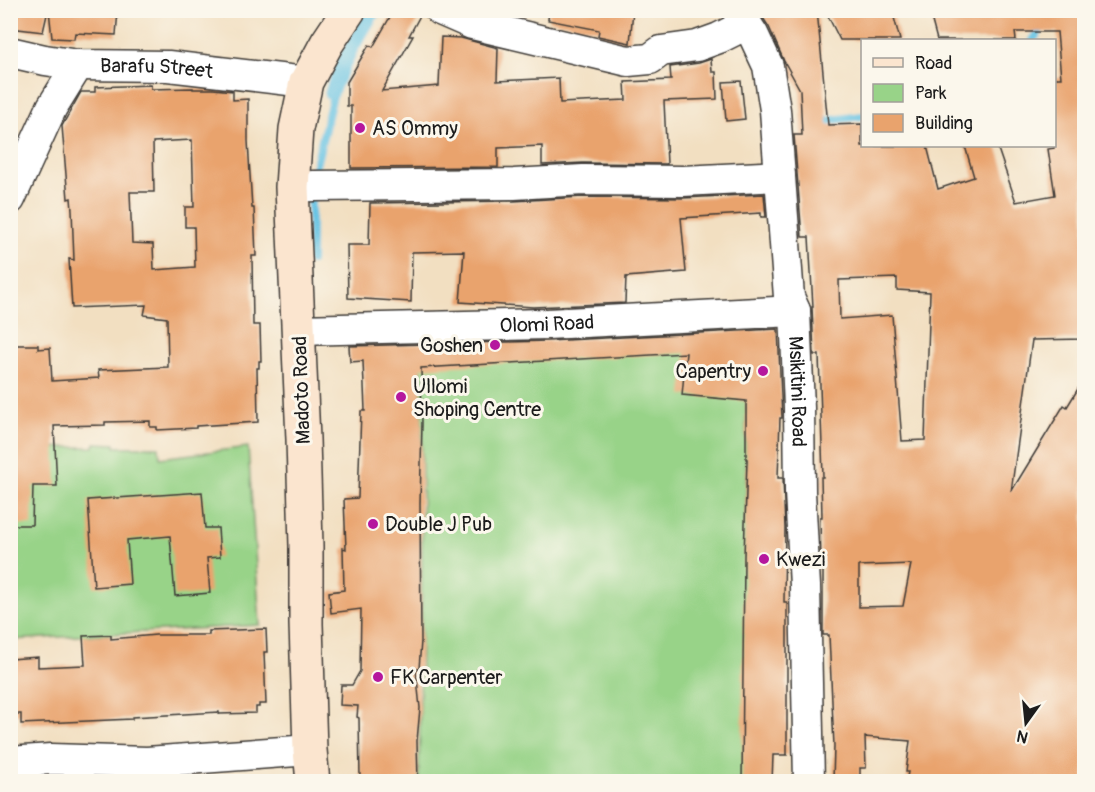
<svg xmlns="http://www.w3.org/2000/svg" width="1095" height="792" viewBox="0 0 1095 792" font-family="Pangolin,sans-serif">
  <rect width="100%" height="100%" fill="#fbf7ec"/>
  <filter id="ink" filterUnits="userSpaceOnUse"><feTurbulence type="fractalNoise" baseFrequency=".0167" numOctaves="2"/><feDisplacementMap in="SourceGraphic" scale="12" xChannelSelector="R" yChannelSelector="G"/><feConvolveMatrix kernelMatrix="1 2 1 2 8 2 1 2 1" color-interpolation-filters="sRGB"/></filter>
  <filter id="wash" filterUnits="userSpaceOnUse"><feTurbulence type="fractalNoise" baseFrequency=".008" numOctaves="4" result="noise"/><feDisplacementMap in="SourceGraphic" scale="24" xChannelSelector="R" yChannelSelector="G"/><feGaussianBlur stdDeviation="1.35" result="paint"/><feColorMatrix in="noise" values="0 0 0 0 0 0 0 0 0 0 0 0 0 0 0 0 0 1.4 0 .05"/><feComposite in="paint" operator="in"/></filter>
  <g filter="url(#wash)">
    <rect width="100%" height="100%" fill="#f2dfc1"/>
    <g fill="#98d388" stroke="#5a7852" stroke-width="1.5">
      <path d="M 746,349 L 746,478 L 743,781 L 419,782 C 421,643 424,504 421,365 Z"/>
      <polygon points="95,443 115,444 115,447 159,447 160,458 248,447 260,625 11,640 10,465 12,448 94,447"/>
    </g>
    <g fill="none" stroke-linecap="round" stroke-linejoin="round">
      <g stroke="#65c2e3" stroke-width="8">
        <polyline points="1033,40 1043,26 1044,26"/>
        <path d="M 328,95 C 335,66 354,34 371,10"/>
        <polyline points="818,122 862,116"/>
        <polyline points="315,181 315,169 333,95 353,52 378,10"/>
        <polyline points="311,193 311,261"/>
      </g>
    </g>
    <g id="blocks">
      <g fill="#e9a36d" fill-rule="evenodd">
        <polygon points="10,10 48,10 43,32 10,28"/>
        <polygon points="49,10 118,10 116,35 75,33 74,39 52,38"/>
        <polygon points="394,10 423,10 409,36 413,36 382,91 439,86 441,37 461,38 498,48 497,81 559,78 560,103 626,100 625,82 671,80 670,67 699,63 711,59 712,72 716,72 717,99 664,101 667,164 583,163 542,165 542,146 498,148 498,167 351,168 351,106 347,106 347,82 369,45 373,47"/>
        <polygon points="549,10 633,10 630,43 598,36 599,30 548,20"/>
        <path d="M 758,10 L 817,10 L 828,125 L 862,124 L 862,146 L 927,146 L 938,189 L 974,177 L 965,146 L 997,146 L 1016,202 L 1055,195 L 1048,149 L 1054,148 L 1054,78 L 1061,78 L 1057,32 L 1015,32 L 1016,40 L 937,40 L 929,10 L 1084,10 L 1084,339 L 1032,340 L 1011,492 L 1064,405 L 1067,407 L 1084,379 L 1084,651 L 1079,652 L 1084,713 L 1084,782 L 906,782 L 908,772 L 906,772 L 910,741 L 865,737 L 866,768 L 860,768 L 860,782 L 833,782 L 834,746 L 829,635 L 823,635 L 823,563 L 821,563 L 820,517 L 822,517 L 821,477 L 823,477 L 819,355 L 814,355 L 812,307 L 813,307 L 809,237 L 802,237 L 794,135 L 802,135 L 800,90 L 784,61 L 769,27 ZM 897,278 L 897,290 L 930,292 L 925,440 L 902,441 L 892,315 L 840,319 L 839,280 ZM 911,564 L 903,606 L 859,607 L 859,566 Z"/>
        <polygon points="825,10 892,10 900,40 840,40"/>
        <polygon points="741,81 745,119 726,121 723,82"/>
        <path d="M 151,85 L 151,89 L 193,88 L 193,89 L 213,89 L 233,91 L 233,100 L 248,99 L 248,141 L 252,208 L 254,208 L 256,256 L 252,256 L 253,325 L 260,325 L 261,361 L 259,361 L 259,368 L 257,368 L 258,422 L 196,426 L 196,428 L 157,430 L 157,427 L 150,427 L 150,421 L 105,422 L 105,425 L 54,426 L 57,486 L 33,486 L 32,525 L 10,525 L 10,382 L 14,383 L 12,345 L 38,345 L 38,349 L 50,348 L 52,381 L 99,378 L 98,370 L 168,367 L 167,318 L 144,315 L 146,305 L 72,308 L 69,259 L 74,260 L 72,210 L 71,198 L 68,199 L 62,126 L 81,92 L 95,92 L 95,87 ZM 192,140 L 194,207 L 185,207 L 185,227 L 194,227 L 195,267 L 154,270 L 153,244 L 132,243 L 130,192 L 154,192 L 153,142 Z"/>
        <polygon points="764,194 766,217 761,217 761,213 681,218 686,272 626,277 625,303 533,307 460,302 464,251 412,252 411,302 348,298 347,245 369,245 370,203 514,201 583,197 683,198"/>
        <polygon points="778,329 782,418 780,418 778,478 783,478 785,528 784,602 787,602 787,755 773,755 772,782 742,782 744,556 747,459 746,459 746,401 682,395 686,353 421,368 422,424 420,504 421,641 419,669 416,669 420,708 417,741 418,782 366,782 366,779 360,779 359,718 357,717 358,706 340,705 341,685 352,685 360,671 361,609 331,613 329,592 344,590 343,548 346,549 344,499 358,498 361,411 365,411 363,361 350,362 349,346 548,341"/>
        <polygon points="202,492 205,528 218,528 220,557 207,558 210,593 175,596 170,536 127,540 130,584 94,587 88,500"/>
        <polygon points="266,629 267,652 264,652 266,704 259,704 259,707 256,707 256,713 219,714 219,712 132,717 132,719 21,724 21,714 10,714 10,659 38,657 38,667 85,665 83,636 111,635 111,639 156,635 209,635 209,631"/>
      </g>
    </g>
  </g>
  <g filter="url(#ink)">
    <use href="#blocks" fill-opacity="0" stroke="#3c3935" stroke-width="1.5"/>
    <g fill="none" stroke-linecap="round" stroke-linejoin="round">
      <defs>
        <g id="street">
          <polyline points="440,10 472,24 628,61 650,59 661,51 697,46 719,38 747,24"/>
          <path id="s1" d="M 737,10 L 753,34 L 768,66 L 775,110 L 789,297 L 795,311 L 799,408 L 800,492 L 805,586 L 809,782"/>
          <path id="s2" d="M 10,52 L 45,60 L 78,65 L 168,66 L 306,82"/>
          <polyline points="292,187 314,186 514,184 583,180 683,181 780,176"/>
          <polyline points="10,199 52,107 78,65"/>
          <path id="s3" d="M 298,330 L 547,324 L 795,311"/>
          <polyline points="10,762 51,759 147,762 310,750"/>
        </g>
        <polyline id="secondary" points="313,782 310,750 306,624 306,546 303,439 292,187 296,129 306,82 327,43 349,10"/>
      </defs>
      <use href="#street" stroke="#3c3935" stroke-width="33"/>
      <use href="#secondary" stroke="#3c3935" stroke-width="36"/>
      <use href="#street" stroke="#fff" stroke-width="30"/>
      <use href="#secondary" stroke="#fbe5cf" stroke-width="33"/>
    </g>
  </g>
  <g fill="#b5179e" stroke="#fbf7ec" stroke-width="2">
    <circle cx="360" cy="128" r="6"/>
    <circle cx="495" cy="345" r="6"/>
    <circle cx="763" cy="371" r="6"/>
    <circle cx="401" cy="397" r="6"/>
    <circle cx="373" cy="524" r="6"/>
    <circle cx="764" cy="559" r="6"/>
    <circle cx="378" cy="677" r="6"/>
  </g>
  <g text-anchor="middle" stroke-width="6" stroke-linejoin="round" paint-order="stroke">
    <g font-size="20" fill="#1c1c1c" stroke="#fbf7ec">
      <text dy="7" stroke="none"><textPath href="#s2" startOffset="148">Barafu Street</textPath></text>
      <text dy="7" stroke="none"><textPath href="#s3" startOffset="249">Olomi Road</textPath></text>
      <text transform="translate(301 390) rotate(-92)" y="7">Madoto Road</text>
      <text dy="7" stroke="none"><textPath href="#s1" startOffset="392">Msikitini Road</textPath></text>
    </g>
    <g font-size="20" fill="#1c1c1c" stroke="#fbf7ec" text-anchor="start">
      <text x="372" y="135">AS Ommy</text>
      <text x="483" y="352" text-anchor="end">Goshen</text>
      <text x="751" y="378" text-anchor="end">Capentry</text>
      <text x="413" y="393">Ullomi<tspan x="413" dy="23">Shoping Centre</tspan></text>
      <text x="385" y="531">Double J Pub</text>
      <text x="776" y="566">Kwezi</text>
      <text x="390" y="684">FK Carpenter</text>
    </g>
  </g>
  <rect width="1095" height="792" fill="none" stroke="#fbf7ec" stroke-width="36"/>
  <rect x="861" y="39" width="195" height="108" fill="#fbf7ec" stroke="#a29f99" stroke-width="1.5"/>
  <rect x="873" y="58" width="30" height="9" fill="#fbe5cf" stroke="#a29f99" stroke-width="1.5"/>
  <text x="915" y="69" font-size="18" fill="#1c1c1c">Road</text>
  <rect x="873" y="84" width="30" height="18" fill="#98d388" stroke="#a29f99" stroke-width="1.5"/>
  <text x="915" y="99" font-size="18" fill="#1c1c1c">Park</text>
  <rect x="873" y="114" width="30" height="18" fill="#e9a36d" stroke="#a29f99" stroke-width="1.5"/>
  <text x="915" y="129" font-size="18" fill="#1c1c1c">Building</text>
  <g transform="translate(1026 723) rotate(195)" stroke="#fbf7ec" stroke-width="4.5" paint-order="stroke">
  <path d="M0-4.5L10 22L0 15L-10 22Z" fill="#1c1c1c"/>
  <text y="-9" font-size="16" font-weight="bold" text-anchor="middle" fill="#1c1c1c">N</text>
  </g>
</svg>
